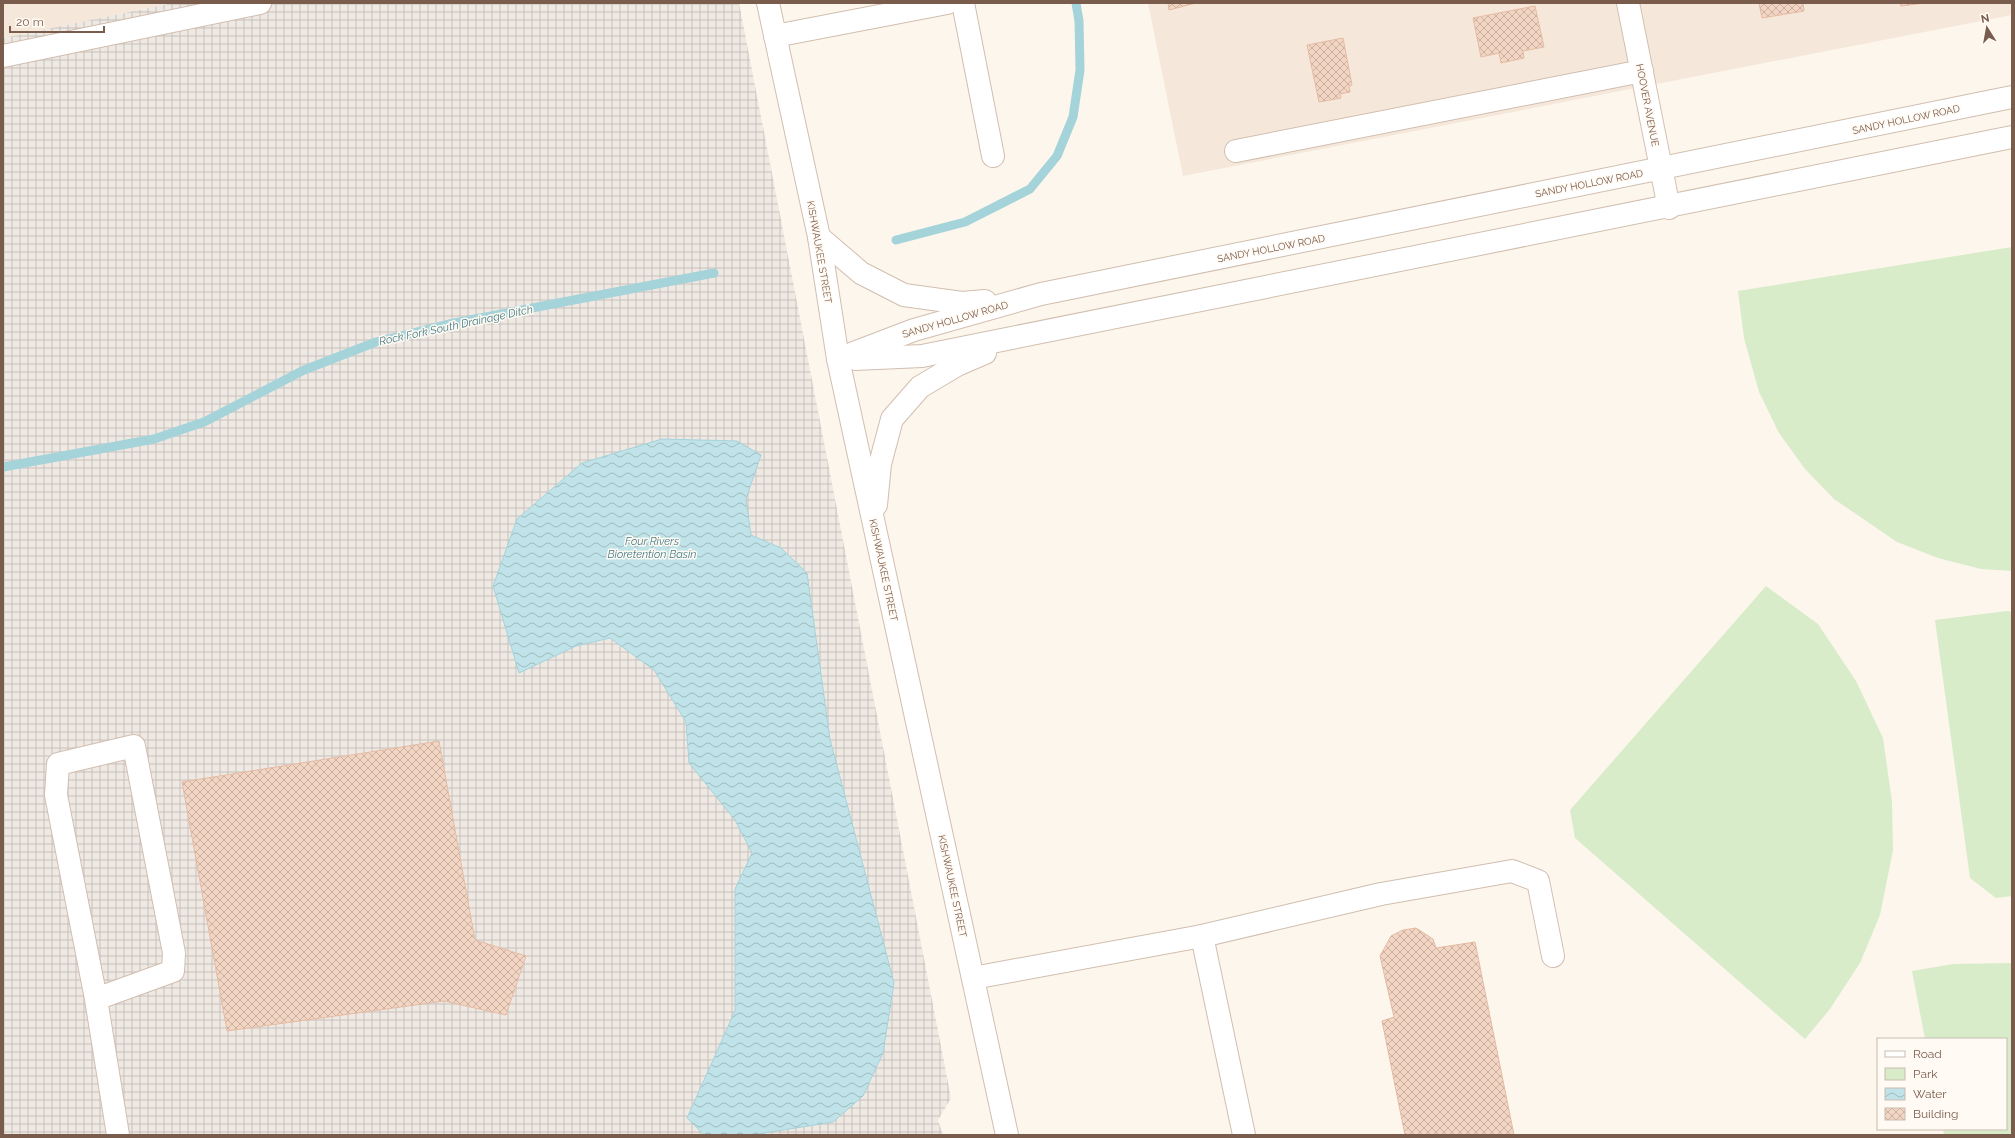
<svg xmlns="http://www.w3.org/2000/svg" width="2015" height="1138" viewBox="0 0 2015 1138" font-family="Raleway,sans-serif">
  <defs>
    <pattern id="industrial-grid" width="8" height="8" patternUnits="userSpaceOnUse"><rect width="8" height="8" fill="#efe9e4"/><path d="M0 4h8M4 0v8" fill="none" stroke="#c7c0bb"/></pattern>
    <pattern id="water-waves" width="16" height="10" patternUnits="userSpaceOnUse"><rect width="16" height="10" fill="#bfe3e8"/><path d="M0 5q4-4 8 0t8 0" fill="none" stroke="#a0bbbe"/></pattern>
    <pattern id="building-cross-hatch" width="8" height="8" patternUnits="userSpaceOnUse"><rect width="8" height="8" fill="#f3d5c3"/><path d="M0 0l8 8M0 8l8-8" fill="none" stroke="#cab0a1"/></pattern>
  </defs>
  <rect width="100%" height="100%" fill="#fdf6ec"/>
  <g fill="#f5e8da">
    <polygon points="3,3 173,3 3,38"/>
    <polygon points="1148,3 2012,3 2012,15 1183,176"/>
  </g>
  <polygon fill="url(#industrial-grid)" points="173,3 739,3 951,1098 938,1120 943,1135 3,1135 3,38"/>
  <g fill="#d8ecc9">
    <polygon points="2012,247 2012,571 1981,569 1938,558 1897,542 1834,499 1805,469 1779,433 1759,392 1744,338 1738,291"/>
    <polygon points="1766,586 1818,624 1856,681 1883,738 1892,802 1893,850 1880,915 1860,963 1830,1009 1805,1039 1575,838 1570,810"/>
    <polygon points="2007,611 2012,612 2012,896 1996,898 1970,878 1935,620"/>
    <polygon points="2012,963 2012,1135 1944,1135 1943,1129 2006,1129 2006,1039 1925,1039 1912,971 1953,964"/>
  </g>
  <polygon fill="url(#water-waves)" stroke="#a5d3da" points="662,439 737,441 761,455 746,499 751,535 781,548 807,573 830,739 894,983 883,1053 863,1096 833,1122 752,1135 704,1135 687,1118 735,1011 735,889 752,853 735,820 689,763 686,722 654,670 610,638 576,646 519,673 493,586 517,519 582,463"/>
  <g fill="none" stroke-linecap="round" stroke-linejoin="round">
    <g stroke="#a5d3da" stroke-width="9">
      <polyline points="896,240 965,222 1030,189 1057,156 1073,117 1080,70 1079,21 1076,3"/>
      <polyline points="3,467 154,439 204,422 304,370 376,342 449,324 714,273"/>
    </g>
  </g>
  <g fill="url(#building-cross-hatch)" stroke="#e6bba3">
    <polygon points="1168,3 1196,3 1169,10"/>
    <polygon points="1759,3 1803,3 1804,11 1762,18"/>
    <polygon points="1900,3 1925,3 1901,6"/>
    <polygon points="1535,6 1544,47 1523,51 1524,58 1501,63 1499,53 1481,57 1473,18"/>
    <polygon points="1343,38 1352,85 1349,86 1350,92 1340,94 1341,98 1319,102 1307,45"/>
    <polygon points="439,741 475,940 526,956 506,1015 444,1001 227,1031 182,782"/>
    <polygon points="1416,928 1433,939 1436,948 1475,942 1514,1135 1405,1135 1382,1021 1394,1017 1380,956 1391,936 1403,930"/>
  </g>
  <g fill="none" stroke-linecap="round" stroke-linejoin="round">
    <defs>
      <g id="minor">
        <polyline points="768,3 819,237 838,359 1007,1135"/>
        <polyline points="963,3 993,156"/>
        <polyline points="1628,3 1669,208"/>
        <polyline points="775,36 947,3"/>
        <polyline points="3,56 260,3"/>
        <polyline points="1236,151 1642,71"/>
        <polyline points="819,237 861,273 904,295 962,303 985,301"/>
        <polyline points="838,359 914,330 1041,294 2012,97"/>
        <polyline points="855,359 922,356 2012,137"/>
        <polyline points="876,505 880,464 892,419 920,387 957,365 985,353"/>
        <polyline points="1202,936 1381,894 1512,871 1538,881 1553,956"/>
        <polyline points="973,978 1202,936 1244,1135"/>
        <polyline points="96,999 173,971 174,953 134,746 58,764 56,795 96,999 118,1135"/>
      </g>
    </defs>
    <use href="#minor" stroke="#d1beb0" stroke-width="24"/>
    <use href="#minor" stroke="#fff" stroke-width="22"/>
  </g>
  <g text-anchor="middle" stroke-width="3" stroke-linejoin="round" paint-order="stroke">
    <g font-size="10" fill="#7a5c4d" stroke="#fffaf3">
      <text transform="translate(1648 105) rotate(79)" y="4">HOOVER AVENUE</text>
      <text transform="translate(1906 119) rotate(-12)" y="4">SANDY HOLLOW ROAD</text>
      <text transform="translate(1589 183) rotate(-11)" y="4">SANDY HOLLOW ROAD</text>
      <text transform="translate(1271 248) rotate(-11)" y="4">SANDY HOLLOW ROAD</text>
      <text transform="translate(820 252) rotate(80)" y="4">KISHWAUKEE STREET</text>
      <text transform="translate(955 319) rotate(-16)" y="4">SANDY HOLLOW ROAD</text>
      <text transform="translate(884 570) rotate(78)" y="4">KISHWAUKEE STREET</text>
      <text transform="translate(953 886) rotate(78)" y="4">KISHWAUKEE STREET</text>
    </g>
    <g font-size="11" font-style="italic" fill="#437c86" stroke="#fffaf3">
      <text transform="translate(456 325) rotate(-12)" y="4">Rock Fork South Drainage Ditch</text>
      <text x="652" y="545">Four Rivers<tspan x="652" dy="13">Bioretention Basin</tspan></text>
    </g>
  </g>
  <rect width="2015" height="1138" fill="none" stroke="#7a5c4d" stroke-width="8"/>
  <rect x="1877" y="1038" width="130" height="92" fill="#fffaf3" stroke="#cabbb1"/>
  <rect x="1885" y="1051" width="20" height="6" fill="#ffffff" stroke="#cabbb1"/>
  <text x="1913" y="1058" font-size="12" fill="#7a5c4d">Road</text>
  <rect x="1885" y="1068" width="20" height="12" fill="#d8ecc9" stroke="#cabbb1"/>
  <text x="1913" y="1078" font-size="12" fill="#7a5c4d">Park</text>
  <rect x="1885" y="1088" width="20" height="12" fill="url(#water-waves)" stroke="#cabbb1"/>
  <text x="1913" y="1098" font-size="12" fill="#7a5c4d">Water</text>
  <rect x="1885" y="1108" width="20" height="12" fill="url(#building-cross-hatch)" stroke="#cabbb1"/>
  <text x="1913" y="1118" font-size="12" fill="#7a5c4d">Building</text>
  <g transform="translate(1987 28) rotate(349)" stroke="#fffaf3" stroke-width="3" paint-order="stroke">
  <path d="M0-3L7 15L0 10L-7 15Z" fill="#7a5c4d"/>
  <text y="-6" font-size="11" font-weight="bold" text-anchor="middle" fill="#7a5c4d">N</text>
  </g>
  <path d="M10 26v6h94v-6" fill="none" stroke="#7a5c4d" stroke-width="2"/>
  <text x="16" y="26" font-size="12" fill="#7a5c4d" stroke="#fffaf3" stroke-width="3" paint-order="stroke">20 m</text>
</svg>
